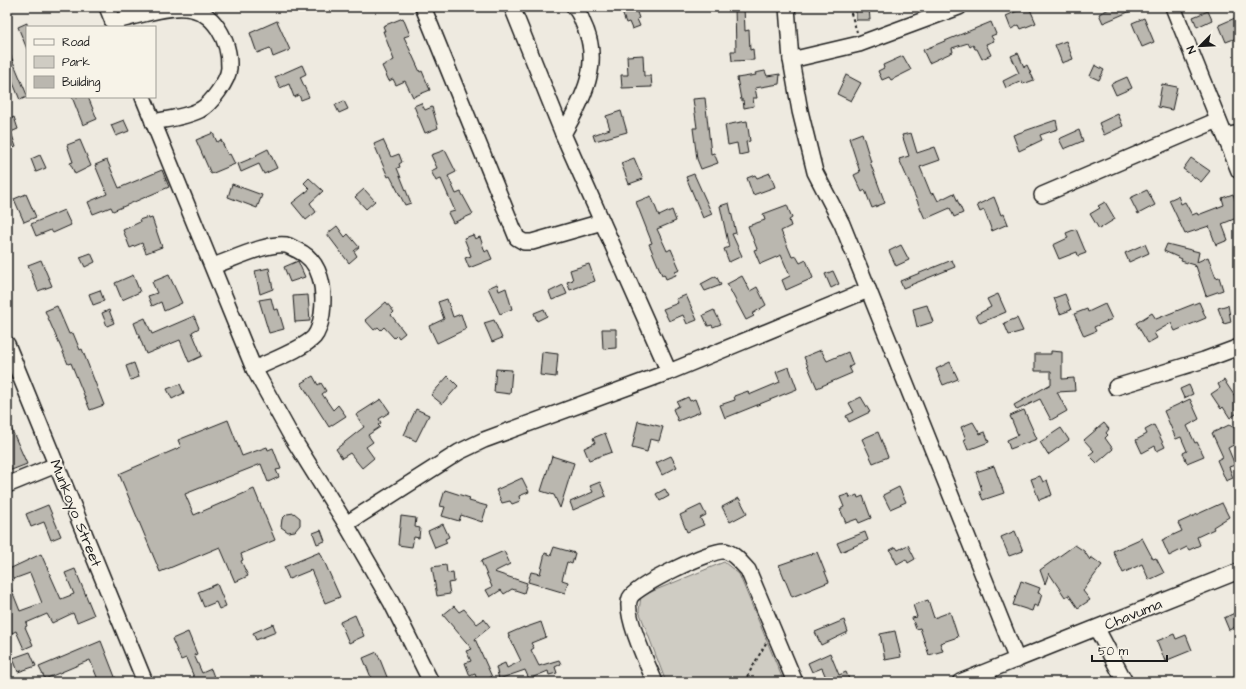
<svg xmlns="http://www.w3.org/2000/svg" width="1246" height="689" viewBox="0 0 1246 689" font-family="'Architects Daughter',sans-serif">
  <rect width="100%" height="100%" fill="#eeeae0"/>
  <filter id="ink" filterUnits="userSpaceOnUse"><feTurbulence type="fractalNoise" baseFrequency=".025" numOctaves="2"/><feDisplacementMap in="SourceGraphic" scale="8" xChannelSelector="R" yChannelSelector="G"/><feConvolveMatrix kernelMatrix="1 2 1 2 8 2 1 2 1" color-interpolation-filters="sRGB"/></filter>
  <g filter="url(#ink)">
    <polygon fill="#cfccc3" stroke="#767470" points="724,562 739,574 784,682 666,682 639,611 641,596"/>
    <g fill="#bab7af" stroke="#1c1c1c" fill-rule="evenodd">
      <polygon points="620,7 635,7 639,18 637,19 640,26 632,29 629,22 626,23"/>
      <polygon points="735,7 744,7 745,31 749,30 750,50 753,49 754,60 732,61 731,51 736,51"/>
      <polygon points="856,7 869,7 870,20 856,20"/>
      <polygon points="1026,7 1029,7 1036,23 1021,29 1019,25 1011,29 1006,16"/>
      <polygon points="1113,7 1140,7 1103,23 1099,14"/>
      <polygon points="1208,11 1212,20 1197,27 1193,17"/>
      <polygon points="403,18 410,35 404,37 420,72 422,71 430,90 413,97 405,81 396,85 393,79 389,81 382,66 394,60 383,31 385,31 383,26"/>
      <polygon points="1144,18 1154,42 1142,47 1132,23"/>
      <polygon points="1235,18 1239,27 1239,37 1226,42 1219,25"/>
      <polygon points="277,21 290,50 273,57 270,48 257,53 250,33"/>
      <polygon points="991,22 996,34 991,36 994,41 986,44 991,55 982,59 977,49 975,49 973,45 970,47 968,43 952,48 953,52 929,63 923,50"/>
      <polygon points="27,23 27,49 18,27"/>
      <polygon points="1066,41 1073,59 1062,63 1055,45"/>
      <polygon points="7,47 27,95 27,97 20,100 7,68"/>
      <polygon points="1018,53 1024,67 1027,65 1034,80 1023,84 1022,81 1006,88 1003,81 1019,73 1011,56"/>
      <polygon points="643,55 644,76 651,76 652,87 622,88 621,75 628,75 627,56"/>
      <polygon points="903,56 911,70 891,80 889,77 882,80 878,71 884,68 883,65"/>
      <polygon points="302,65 306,74 300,77 309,97 301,100 299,95 294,97 289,84 280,88 275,77"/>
      <polygon points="1095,65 1104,70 1099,80 1090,76"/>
      <polygon points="765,71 767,76 780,74 779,84 755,88 757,98 753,98 754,106 744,108 743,100 741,100 737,78 756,75 755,73"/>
      <polygon points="846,75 861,83 851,101 837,94"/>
      <polygon points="1127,77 1132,88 1116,95 1111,84"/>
      <polygon points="1162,84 1177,87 1172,110 1158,107"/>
      <polygon points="72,97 88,97 97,119 83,125"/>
      <polygon points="705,98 711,154 714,153 718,163 701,169 697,159 693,128 697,128 693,99"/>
      <polygon points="344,101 348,109 339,113 335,105"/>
      <polygon points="421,103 425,110 432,107 438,128 425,133 414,106"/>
      <polygon points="621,111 627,132 595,141 593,135 610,129 606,116"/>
      <polygon points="1118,114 1123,126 1104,135 1099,123"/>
      <polygon points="14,117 18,129 11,132 16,147 7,150 7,120"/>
      <polygon points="124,120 129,131 116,136 111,125"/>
      <polygon points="1056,120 1058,129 1040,135 1042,140 1019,151 1013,135"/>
      <polygon points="747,121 750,141 746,142 748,153 739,155 737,143 728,145 725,125"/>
      <polygon points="1079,130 1083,141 1064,149 1059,139"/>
      <polygon points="213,133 217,142 221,140 228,155 230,154 235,164 211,174 196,140"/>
      <polygon points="862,133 871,162 870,162 885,203 872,208 865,190 862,192 854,175 860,172 849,138"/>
      <polygon points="911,133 917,153 935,147 940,160 920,167 931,194 934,193 938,201 954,193 963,213 954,217 950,208 925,219 899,159 909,156 902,135"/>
      <polygon points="80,140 91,166 75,174 70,163 73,162 67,145"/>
      <polygon points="383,140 391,157 399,154 402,162 399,164 400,167 397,168 411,203 405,205 390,176 388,177 374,144"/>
      <polygon points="268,149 277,168 264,174 259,164 241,172 238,164 257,156 256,155"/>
      <polygon points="445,150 456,172 448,176 456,194 461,192 473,214 453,223 448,213 455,211 441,179 436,181 431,171 437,168 431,155"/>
      <polygon points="40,155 46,168 36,172 31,159"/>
      <polygon points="634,158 643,179 629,184 621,163"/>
      <polygon points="1191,158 1210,171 1201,182 1183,169"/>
      <polygon points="107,160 119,188 162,170 169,187 113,211 111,207 93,214 88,202 107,194 95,165"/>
      <polygon points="770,173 775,187 753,195 747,178 755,175 757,178"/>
      <polygon points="694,174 712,214 703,218 686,177"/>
      <polygon points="309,178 323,191 310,203 316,212 306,220 292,203 310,189 304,183"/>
      <polygon points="232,184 262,195 257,208 228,197"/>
      <polygon points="364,189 375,201 366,209 355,197"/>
      <polygon points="1147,190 1155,205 1138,214 1130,198"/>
      <polygon points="26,194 36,217 24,222 14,199"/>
      <polygon points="1233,194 1239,210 1239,217 1222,224 1228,240 1216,245 1209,226 1185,234 1169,200 1178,196 1181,204 1185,202 1192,215 1197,213 1198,215 1224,205 1222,198"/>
      <polygon points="651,196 659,216 672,210 676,221 657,229 667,251 671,249 680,270 675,272 676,275 666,279 664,274 662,275 649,244 652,243 636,202"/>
      <polygon points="994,197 1001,215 1004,214 1008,224 992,231 984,210 980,212 977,205"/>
      <polygon points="1105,202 1115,219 1099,229 1090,214 1100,208 1098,206"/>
      <polygon points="729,203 736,233 732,234 742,256 729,262 724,249 729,247 720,206"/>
      <polygon points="787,205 792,218 789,220 791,226 781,231 792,257 796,256 800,263 806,260 813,278 786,290 782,280 790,276 781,255 760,264 754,250 757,249 748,226 765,220 763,214"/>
      <polygon points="64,210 71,225 53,233 51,230 36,236 31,224"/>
      <polygon points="148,217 149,219 152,218 162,247 146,253 142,243 130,248 123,230 140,222 139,220"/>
      <polygon points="337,226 345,237 348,234 359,247 354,251 357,256 349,263 327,234"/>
      <polygon points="1076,229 1086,253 1078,256 1077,252 1059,259 1053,245 1068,238 1066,233"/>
      <polygon points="473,235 475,239 480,237 485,252 488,250 492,259 469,268 465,258 471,256 464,238"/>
      <polygon points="1145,244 1149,253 1129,262 1125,253"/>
      <polygon points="1167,244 1199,252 1197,262 1208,257 1216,278 1219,277 1223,290 1206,296 1196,266 1195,267 1194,265 1181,261 1182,259 1164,251"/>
      <polygon points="901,245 909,260 896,266 889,251"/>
      <polygon points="91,253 95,262 85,267 80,257"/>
      <polygon points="41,260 52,286 38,291 28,265"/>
      <polygon points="952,260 955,267 903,288 900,281"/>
      <polygon points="298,261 305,277 290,282 284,267"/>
      <polygon points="589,264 595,281 570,290 567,282 573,280 570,270"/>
      <polygon points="269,268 273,289 260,294 255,271"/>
      <polygon points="833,271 839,284 831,288 825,274"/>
      <polygon points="133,275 140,292 122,300 115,283"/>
      <polygon points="169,275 182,303 164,311 161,302 152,306 148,296 157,293 152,282"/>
      <polygon points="716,276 721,285 705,291 701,284"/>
      <polygon points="742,276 750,291 757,287 766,305 752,314 754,316 746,320 727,284"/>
      <polygon points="497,284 499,291 506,288 512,309 500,314 488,288"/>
      <polygon points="563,285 567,294 552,300 549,292"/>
      <polygon points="100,290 104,301 93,305 89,294"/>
      <polygon points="998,294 1006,312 980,323 976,315 991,307 987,299"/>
      <polygon points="1065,294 1071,310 1060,314 1054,298"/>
      <polygon points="308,295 310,321 295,322 293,296"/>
      <polygon points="686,295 697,320 687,324 683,315 669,321 663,309 678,303 676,299"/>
      <polygon points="271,298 274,310 278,309 284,329 269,333 259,300"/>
      <polygon points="447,299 453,317 461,314 466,329 437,343 429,326 444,319 438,302"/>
      <polygon points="386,302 394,312 391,315 405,333 399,338 397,335 394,338 384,327 381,330 378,327 374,330 365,320"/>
      <polygon points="1199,302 1206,318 1175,331 1171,323 1154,333 1157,338 1148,343 1136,323 1152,313 1156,319"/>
      <polygon points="1105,304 1112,319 1094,327 1096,331 1084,336 1074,314 1087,309 1088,312"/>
      <polygon points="927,305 933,322 917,327 913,309"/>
      <polygon points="1228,305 1231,322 1224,324 1218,308"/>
      <polygon points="57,306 69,334 73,333 80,350 82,349 104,405 90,410 71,363 68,364 45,311"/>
      <polygon points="544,309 547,316 537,321 534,313"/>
      <polygon points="109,310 114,323 107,326 102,313"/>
      <polygon points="714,310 721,324 713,327 712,325 708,326 703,315"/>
      <polygon points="194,316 199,328 192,332 202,356 189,362 180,340 146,354 134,323 145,318 152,334"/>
      <polygon points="1017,318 1023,331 1009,335 1004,323"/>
      <polygon points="494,320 502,338 492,342 484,323"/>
      <polygon points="602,329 616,329 616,348 603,349"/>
      <polygon points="821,350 827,361 848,352 853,365 849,367 852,373 817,388 804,357"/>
      <polygon points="1051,351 1062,352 1062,379 1074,378 1075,391 1057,392 1067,411 1051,420 1040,399 1017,410 1014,405 1051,384 1051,371 1035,371 1035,354 1051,354"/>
      <polygon points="542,352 558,354 556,377 540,375"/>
      <polygon points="950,362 958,379 943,385 936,369"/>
      <polygon points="134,363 139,377 131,380 126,366"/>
      <polygon points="789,367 797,389 725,418 720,405 735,400 734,396 748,391 749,395 780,382 776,372"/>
      <polygon points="496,369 512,370 510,394 494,392"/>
      <polygon points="313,376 318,385 321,383 326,391 322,394 333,410 338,405 346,416 329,427 301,383"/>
      <polygon points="448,376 458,386 442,404 431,395"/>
      <polygon points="1224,380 1236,398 1239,396 1239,412 1230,418 1223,407 1221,409 1211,394 1220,388 1218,384"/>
      <polygon points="180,384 184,393 172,399 167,389"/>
      <polygon points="1189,385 1193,394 1184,398 1180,389"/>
      <polygon points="688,397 690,401 695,399 700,412 678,421 673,409 679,406 677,402"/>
      <polygon points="861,397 870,412 849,422 846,416 854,412 849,403"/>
      <polygon points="381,399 390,412 379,419 381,423 378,425 380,427 368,435 373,442 366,447 374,458 362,468 350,453 342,458 336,449 364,427 356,415"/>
      <polygon points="1190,399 1199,419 1187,426 1195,443 1197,442 1204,456 1187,463 1183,453 1187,451 1181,437 1176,439 1164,411"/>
      <polygon points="416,409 429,415 416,441 404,435"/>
      <polygon points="1024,410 1037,439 1010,449 1007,440 1018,435 1010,416"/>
      <polygon points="7,419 27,464 9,471 7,466"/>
      <polygon points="228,420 242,456 267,447 268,450 273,448 281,469 276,470 279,477 268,482 261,464 185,494 194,515 254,489 275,540 241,554 243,560 241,561 248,576 235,582 220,547 160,572 119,474 181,447 178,440"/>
      <polygon points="638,421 663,427 659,441 650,439 647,452 632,448"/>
      <polygon points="973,422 980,434 985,432 989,442 968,450 964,440 966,439 961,427"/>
      <polygon points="1104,423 1109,429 1106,433 1108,435 1105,438 1113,449 1097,463 1089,455 1094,451 1084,440"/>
      <polygon points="1154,425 1165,447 1157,451 1155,446 1142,453 1136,440 1147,434 1145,430"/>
      <polygon points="1229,425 1239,430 1239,442 1228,448 1235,465 1229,467 1233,478 1226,481 1217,460 1223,457 1212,433"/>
      <polygon points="1061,428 1069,440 1048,455 1040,442"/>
      <polygon points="878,432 888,457 873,463 862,439"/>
      <polygon points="605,433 612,452 589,460 584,448 595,443 593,438"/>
      <polygon points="552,456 574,463 560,508 554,495 541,491"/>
      <polygon points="671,456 677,467 662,475 656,463"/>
      <polygon points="994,466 1004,493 983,500 979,491 982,490 976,472"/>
      <polygon points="1040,476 1043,482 1047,480 1052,495 1039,500 1031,479"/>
      <polygon points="522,478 529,492 519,496 520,501 512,504 510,501 502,503 496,490"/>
      <polygon points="600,482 606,496 573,510 570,502 593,492 590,486"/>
      <polygon points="899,487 906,502 890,509 883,495"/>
      <polygon points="665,489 669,496 660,501 656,494"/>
      <polygon points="445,490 470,498 469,501 487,506 482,522 461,515 459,521 442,516 445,507 440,506"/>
      <polygon points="849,494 850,498 857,495 858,498 863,496 871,518 859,523 857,519 846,523 840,509 844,507 840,497"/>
      <polygon points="739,498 747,513 730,522 722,507"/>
      <polygon points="1222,503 1229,517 1213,527 1214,529 1197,537 1200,545 1189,550 1187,547 1169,556 1162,540 1182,531 1178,523"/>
      <polygon points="48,505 61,536 51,540 44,522 31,527 26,514"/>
      <polygon points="701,505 706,515 700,518 704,525 687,532 680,515"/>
      <polygon points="294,513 300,518 300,525 295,531 288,532 281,527 282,519 287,514"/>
      <polygon points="401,516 416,518 415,527 420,528 419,538 414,537 412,547 398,545"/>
      <polygon points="443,524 449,537 445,539 447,543 435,548 428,531"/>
      <polygon points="321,530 325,541 317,544 313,533"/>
      <polygon points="1015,531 1023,551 1009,556 1001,537"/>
      <polygon points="865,532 868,540 841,552 837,543"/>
      <polygon points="1142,538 1153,559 1156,558 1164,573 1149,580 1142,564 1123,573 1113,551"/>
      <polygon points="908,545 915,559 908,563 906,559 897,564 890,550 896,547 898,550"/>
      <polygon points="1075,545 1084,551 1090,560 1091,557 1102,565 1083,591 1090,600 1078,608 1069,595 1065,597 1049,573 1045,584 1040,570"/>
      <polygon points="554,547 575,553 572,564 567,562 562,580 568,582 565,593 528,582 531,572 540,574 545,553 551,555"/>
      <polygon points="504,551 510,564 494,572 527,583 524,593 512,589 504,594 501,590 490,597 486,590 492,587 481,561"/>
      <polygon points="320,552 340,597 325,603 311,570 289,579 284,567"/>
      <polygon points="817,552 829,582 792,597 779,565"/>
      <path d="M 41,554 L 61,599 L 74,594 L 65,573 L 75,569 L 94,615 L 77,622 L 73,613 L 52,623 L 47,614 L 26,623 L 27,626 L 25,627 L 33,645 L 24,649 L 16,631 L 12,633 L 7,624 L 7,570 ZM 30,573 L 42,603 L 20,611 L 8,581 Z"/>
      <polygon points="446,565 447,573 453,572 454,582 448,583 450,594 437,596 432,567"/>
      <polygon points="1021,581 1040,588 1038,593 1042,594 1038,607 1034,605 1032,611 1013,605"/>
      <polygon points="217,584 226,606 219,609 216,602 204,607 198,592"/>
      <polygon points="928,600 934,618 950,612 958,637 940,643 943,651 929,655 920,628 916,629 912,618 917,617 913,605"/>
      <polygon points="454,606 459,612 464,609 477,624 484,619 490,627 475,639 492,677 480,682 478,682 475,674 470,676 465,663 471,661 466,651 472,649 443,615"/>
      <polygon points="1239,611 1239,625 1229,630 1224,618"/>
      <polygon points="355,615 364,636 349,643 340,622"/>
      <polygon points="844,620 848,632 821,645 815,632"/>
      <polygon points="541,622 546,637 531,643 534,648 531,650 539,666 559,660 561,664 555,667 557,673 549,675 548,671 529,679 525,670 499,679 496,667 505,663 507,668 521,661 508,634 524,627 524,628"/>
      <polygon points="273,624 276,632 256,640 253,633"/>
      <polygon points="895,631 901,657 885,660 880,634"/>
      <polygon points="188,632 197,654 194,655 202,673 211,669 214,677 211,678 212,682 196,682 186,658 181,660 172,639"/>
      <polygon points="1174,634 1176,639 1186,635 1192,650 1165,661 1157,641"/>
      <polygon points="101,641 117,682 99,682 90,660 45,679 39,667"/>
      <polygon points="30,652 36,666 18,672 13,658"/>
      <polygon points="377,652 389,682 373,682 363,658"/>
      <polygon points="830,653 839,675 846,672 849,679 843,682 822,682 827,680 822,668 812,672 808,663"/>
    </g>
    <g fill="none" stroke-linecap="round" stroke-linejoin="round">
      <defs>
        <g id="minor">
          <polyline points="107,7 115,27"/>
          <polyline points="423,7 517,238 524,242 532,242 602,222"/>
          <polyline points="512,7 563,134 669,372"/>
          <polyline points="787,7 791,60 800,111 815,172 842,224 1017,660"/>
          <polyline points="1173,7 1239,171"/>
          <path d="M 113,22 C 133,17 166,6 185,8 C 214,10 230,41 229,68 C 228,81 211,104 200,110 C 186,117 169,119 153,122"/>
          <polyline points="791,60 859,44 959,7"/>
          <polyline points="143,97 254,369 290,434 346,524 391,602 431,682"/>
          <path d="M 563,134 C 583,99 603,63 583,23 C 581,17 578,11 574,7"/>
          <polyline points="1225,136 1239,133"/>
          <polyline points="1042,195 1218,120"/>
          <path d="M 213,266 C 231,260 268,242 286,245 C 290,246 294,249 297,250 C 322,261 325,290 322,314 C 321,321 319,331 314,337 C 303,349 270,361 254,369"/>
          <polyline points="7,344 145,682"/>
          <polyline points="1116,387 1204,360 1239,347"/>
          <polyline points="7,485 56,465"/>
          <polyline points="346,524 459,452 484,440 669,372 868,290"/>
          <polyline points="1097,629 1125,682"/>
          <path d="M 655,682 C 648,666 623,613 630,598 C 635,586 712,549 725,551 C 734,553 742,564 748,570 L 795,682"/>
          <polyline points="960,682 1239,571"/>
        </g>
      </defs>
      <use href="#minor" stroke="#1c1c1c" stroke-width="18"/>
      <g stroke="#1c1c1c" stroke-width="2" stroke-dasharray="3 3" stroke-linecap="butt">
        <polyline points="849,7 857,32"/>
        <polyline points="744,682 766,643"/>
      </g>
      <use href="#minor" stroke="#f7f3e8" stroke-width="15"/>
    </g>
  </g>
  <g text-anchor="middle" stroke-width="3.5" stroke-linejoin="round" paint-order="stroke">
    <g font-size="15" fill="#1c1c1c" stroke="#f7f3e8">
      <text transform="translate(76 513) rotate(68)" y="5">Munkoyo Street</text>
      <text transform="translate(1133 614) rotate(-22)" y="5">Chavuma</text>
    </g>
  </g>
  <rect width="1246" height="689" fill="none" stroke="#f7f3e8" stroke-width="24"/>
  <rect x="12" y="12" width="1222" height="665" fill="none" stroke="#1c1c1c" stroke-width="1.5" filter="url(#ink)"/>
  <rect x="26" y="26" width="130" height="72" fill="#f7f3e8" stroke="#9f9d96"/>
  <rect x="34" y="39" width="20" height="6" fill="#f7f3e8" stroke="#9f9d96"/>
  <text x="62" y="46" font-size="12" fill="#1c1c1c">Road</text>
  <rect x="34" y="56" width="20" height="12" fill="#cfccc3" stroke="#9f9d96"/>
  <text x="62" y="66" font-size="12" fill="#1c1c1c">Park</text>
  <rect x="34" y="76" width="20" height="12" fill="#bab7af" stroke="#9f9d96"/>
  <text x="62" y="86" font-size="12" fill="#1c1c1c">Building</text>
  <g transform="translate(1200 46) rotate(246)" stroke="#f7f3e8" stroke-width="3" paint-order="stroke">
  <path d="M0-3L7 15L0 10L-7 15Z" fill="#1c1c1c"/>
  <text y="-6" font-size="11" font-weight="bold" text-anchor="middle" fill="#1c1c1c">N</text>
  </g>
  <path d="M1092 655v6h75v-6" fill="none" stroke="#1c1c1c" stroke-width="2"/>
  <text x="1098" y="655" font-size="12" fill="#1c1c1c" stroke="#f7f3e8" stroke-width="3" paint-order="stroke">50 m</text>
</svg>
